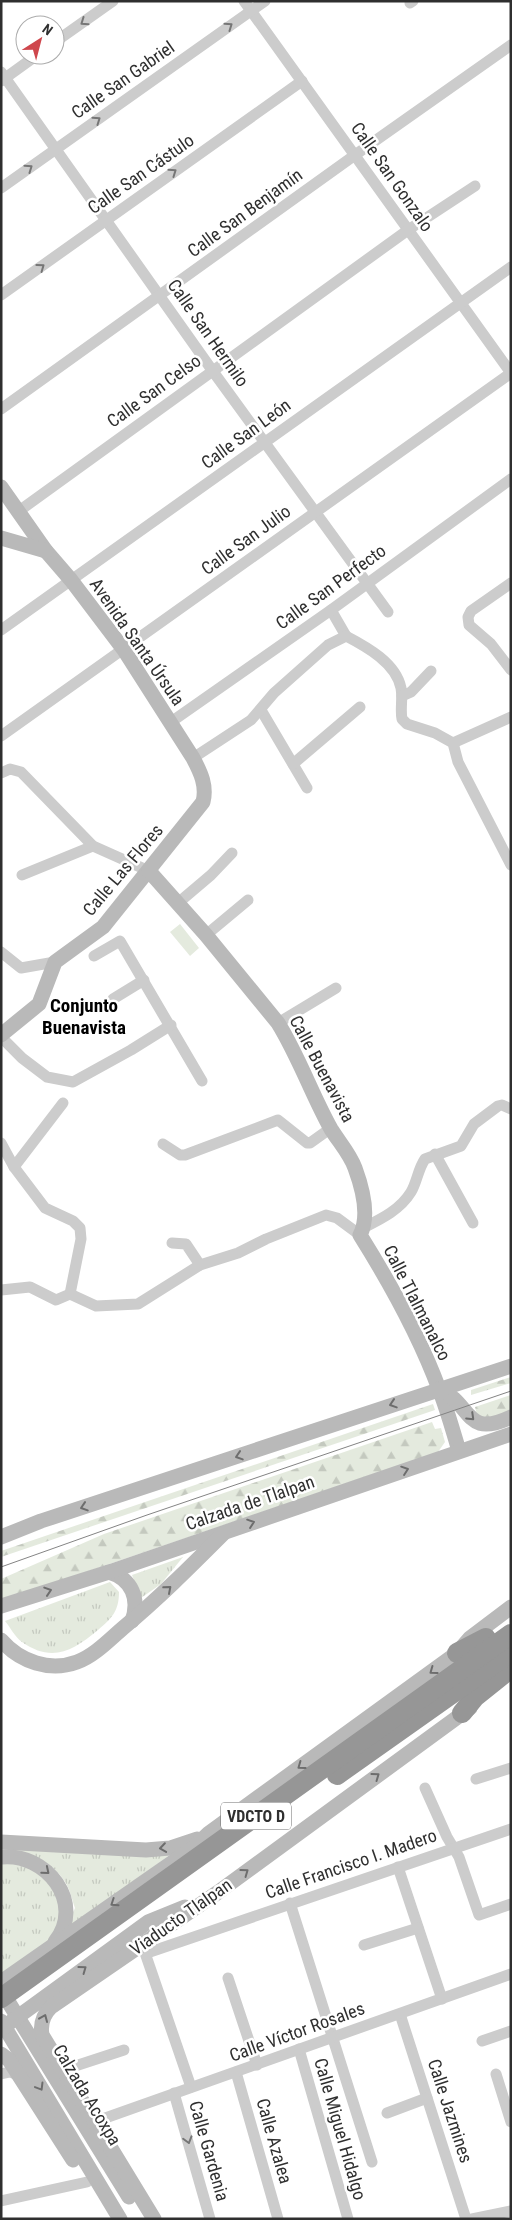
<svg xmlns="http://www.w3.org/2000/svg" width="512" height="2220" viewBox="0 0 512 2220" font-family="'Roboto Condensed',sans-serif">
  <defs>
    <pattern id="grass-tufts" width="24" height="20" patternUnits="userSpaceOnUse" patternTransform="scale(1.25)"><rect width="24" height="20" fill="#e4eade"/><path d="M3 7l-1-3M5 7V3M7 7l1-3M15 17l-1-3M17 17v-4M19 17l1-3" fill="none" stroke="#c4c9bf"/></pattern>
    <pattern id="forest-firs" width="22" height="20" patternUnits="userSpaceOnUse" patternTransform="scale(1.25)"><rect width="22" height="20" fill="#e4eade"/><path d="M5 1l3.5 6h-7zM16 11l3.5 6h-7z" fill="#c4c9bf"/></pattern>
  </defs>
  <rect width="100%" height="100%" fill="#fff"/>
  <g fill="url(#grass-tufts)">
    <polygon points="183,1557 161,1584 141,1598 132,1575"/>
    <path d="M 110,1582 L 119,1592 C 119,1611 112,1618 98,1630 C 73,1651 52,1663 22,1642 C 15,1637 10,1627 5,1621 Z"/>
    <path d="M 182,1846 L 65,1931 L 75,1908 C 72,1900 70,1889 65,1882 C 51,1858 26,1854 1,1848 Z"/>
    <path d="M 1,1863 C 9,1864 21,1862 28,1866 C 59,1881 70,1911 50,1940 C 43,1949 13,1966 2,1973 Z"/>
  </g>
  <g fill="url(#forest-firs)">
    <polygon points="511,1377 511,1383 471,1395 471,1390"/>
    <polygon points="511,1395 511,1412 492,1420 477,1415 475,1407"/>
    <polygon points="433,1404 435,1410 1,1557 1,1551"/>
    <polygon points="432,1422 435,1429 441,1428 445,1442 438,1452 1,1601 1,1579 104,1534"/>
  </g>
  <polygon fill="#e4eade" points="180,924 199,948 190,956 170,932"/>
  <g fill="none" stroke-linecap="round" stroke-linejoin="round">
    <g stroke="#ccc" stroke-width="11">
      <polyline points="244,1 511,373"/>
      <polyline points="410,3 413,1"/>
      <polyline points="55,42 113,1"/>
      <polyline points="1,72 212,370 388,612"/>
      <polyline points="1,81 37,55"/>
      <polyline points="1,188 265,1"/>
      <polyline points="1,295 302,81"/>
      <polyline points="1,409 355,155 511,45"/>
      <polyline points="19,511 408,230 475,186"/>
      <polyline points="511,583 471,611 468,617 469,625 491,644 511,670"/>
      <polyline points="331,610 346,636"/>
      <polyline points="1,630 511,267"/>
      <path d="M 346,636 C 367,647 396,663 401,688 C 403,699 400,709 402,719 L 407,724 L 435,733 L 453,743 L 458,762 L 511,865"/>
      <polyline points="402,696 411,692 431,671"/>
      <polyline points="261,710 307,788"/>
      <polyline points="171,722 331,610 511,479"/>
      <polyline points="1,736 511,373"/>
      <polyline points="453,743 511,717"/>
      <polyline points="193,758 251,720 274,693 328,645 346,636"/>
      <polyline points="293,764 360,707"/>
      <polyline points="1,773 10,769 21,772 93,846 149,871"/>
      <polyline points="22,875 93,846"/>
      <polyline points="178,903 211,875 232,853"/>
      <polyline points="206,935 248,900"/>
      <polyline points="1,952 21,968 55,962"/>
      <polyline points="94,956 120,941 202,1081"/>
      <polyline points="113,999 144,980"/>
      <polyline points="278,1023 336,988"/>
      <polyline points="1,1037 22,1058 47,1077 73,1082 131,1050 171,1025"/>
      <polyline points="1,1143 14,1167 45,1208 73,1221 80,1228 81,1239 70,1294"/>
      <polyline points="163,1144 180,1155 185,1155 278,1120 307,1143 310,1143 331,1128"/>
      <polyline points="435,1154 473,1223"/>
      <polyline points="14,1167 63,1103"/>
      <path d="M 363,1228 C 381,1219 400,1210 411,1192 C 417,1182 418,1169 425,1159 L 461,1146 L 474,1124 L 498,1106 L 502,1105 L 511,1109"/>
      <polyline points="172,1243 186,1244 200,1265"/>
      <polyline points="1,1290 30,1287 56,1300 70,1294 96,1306 138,1304 200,1265 238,1253 266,1239 326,1215 337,1218 360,1235"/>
      <polyline points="476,1779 511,1768"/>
      <polyline points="425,1788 447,1837 459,1857 479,1915 511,1904"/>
      <polyline points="398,1867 442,1999"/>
      <polyline points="290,1903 372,2162"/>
      <polyline points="364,1945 418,1928"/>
      <polyline points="143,1947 191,2087"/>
      <polyline points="147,1953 511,1829"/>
      <polyline points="228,1978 257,2065"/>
      <polyline points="400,2014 466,2219"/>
      <polyline points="482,2041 511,2031"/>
      <polyline points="299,2049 348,2219"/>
      <polyline points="63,2070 124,2050"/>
      <polyline points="236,2072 278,2219"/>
      <polyline points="1,2074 10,2072 20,2076"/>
      <polyline points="496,2074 511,2122"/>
      <polyline points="174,2093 210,2219"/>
      <polyline points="387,2113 427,2098"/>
      <polyline points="94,2122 511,1974"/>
      <polyline points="1,2201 87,2182"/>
      <polyline points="472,2219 511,2211"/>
    </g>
    <g stroke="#b9b9b9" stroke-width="15">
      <path d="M 1,487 L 46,551 L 71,580 L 124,650 L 193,758 C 201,773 207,786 203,802 L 103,927 L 55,962 L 39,1004 L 1,1035"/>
      <polyline points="1,538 46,551"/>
      <path d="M 149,871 L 206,935 L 278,1023 C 299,1057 312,1095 331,1129 C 339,1142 350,1154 355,1168 C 362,1187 370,1216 360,1235 C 390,1283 419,1335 439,1389 C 447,1409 453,1431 459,1451"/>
      <path d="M 439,1389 C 473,1404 464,1439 511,1417"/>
      <polyline points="1,1537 41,1521 511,1366"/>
      <path d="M 109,1572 C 132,1579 140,1599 132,1621"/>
      <polyline points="1,1606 109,1572 511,1434"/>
      <path d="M 1,1640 C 20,1662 50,1672 77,1662 C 94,1656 109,1640 123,1628 C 158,1599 190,1567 223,1534"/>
      <polyline points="1,1842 146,1850 170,1848 197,1839"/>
      <path d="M 1,1857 C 46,1852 86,1903 55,1942"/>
      <polyline points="1,1982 193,1848 209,1833 457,1653 470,1638 511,1607"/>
      <polyline points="1,1990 129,2197"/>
      <polyline points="1,2021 120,2219"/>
      <polyline points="1,2029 148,1922 185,1907"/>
      <polyline points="1,2054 9,2060 73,2160"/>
      <path d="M 154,2219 L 42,2035 C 40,2024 43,2015 51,2007 L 217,1893 L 470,1708"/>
    </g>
    <g stroke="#969696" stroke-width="20">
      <polyline points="457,1653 486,1638"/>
      <polyline points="462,1713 475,1697 511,1668"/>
      <polyline points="337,1775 511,1652"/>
      <polyline points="1,1998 511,1634"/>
    </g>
    <polyline stroke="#848484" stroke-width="1" points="1,1567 147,1515 511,1391"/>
  </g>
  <defs><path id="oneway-chevron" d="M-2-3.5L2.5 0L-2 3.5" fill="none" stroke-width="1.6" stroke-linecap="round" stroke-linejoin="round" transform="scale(1.25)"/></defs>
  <g stroke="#767676">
    <use href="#oneway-chevron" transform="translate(84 22) rotate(145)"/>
    <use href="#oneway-chevron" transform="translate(229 26) rotate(-35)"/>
    <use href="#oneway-chevron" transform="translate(97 120) rotate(-35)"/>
    <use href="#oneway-chevron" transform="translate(29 168) rotate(-35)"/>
    <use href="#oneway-chevron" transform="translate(173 172) rotate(-35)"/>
    <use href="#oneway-chevron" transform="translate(41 267) rotate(-36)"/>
    <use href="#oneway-chevron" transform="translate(188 2140) rotate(74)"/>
  </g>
  <g stroke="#6d6d6d">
    <use href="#oneway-chevron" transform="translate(393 1404) rotate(162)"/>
    <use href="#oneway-chevron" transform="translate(471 1417) rotate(44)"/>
    <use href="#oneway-chevron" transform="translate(239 1456) rotate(162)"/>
    <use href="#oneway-chevron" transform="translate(405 1470) rotate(-19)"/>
    <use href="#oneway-chevron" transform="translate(84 1507) rotate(162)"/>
    <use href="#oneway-chevron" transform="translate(251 1523) rotate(-19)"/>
    <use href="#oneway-chevron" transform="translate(168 1589) rotate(-41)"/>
    <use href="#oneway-chevron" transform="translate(48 1591) rotate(-18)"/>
    <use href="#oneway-chevron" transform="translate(433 1671) rotate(144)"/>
    <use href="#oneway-chevron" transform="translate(301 1766) rotate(144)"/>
    <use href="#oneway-chevron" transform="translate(376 1776) rotate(-36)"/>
    <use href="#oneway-chevron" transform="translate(163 1848) rotate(172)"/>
    <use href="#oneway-chevron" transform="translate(46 1871) rotate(40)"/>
    <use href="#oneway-chevron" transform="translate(245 1872) rotate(-36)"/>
    <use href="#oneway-chevron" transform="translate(114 1903) rotate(146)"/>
    <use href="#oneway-chevron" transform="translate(83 1969) rotate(-36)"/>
    <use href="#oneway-chevron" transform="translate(44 2018) rotate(-67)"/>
    <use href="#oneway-chevron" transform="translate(40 2087) rotate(59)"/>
  </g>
  <g text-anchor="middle" stroke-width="5" stroke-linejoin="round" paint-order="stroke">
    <rect fill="#fff" stroke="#6d6d6d" stroke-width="1" x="221" y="1802.5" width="70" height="27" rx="4"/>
    <g font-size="16" font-weight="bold" fill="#2f2f2f">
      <text x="256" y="1822">VDCTO D</text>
    </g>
    <g font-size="18" fill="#2f2f2f" stroke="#fff">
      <text transform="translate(123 80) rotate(-35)" y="6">Calle San Gabriel</text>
      <text transform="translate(141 174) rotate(-35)" y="6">Calle San Cástulo</text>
      <text transform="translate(392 177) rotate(55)" y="6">Calle San Gonzalo</text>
      <text transform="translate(245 213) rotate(-36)" y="6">Calle San Benjamín</text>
      <text transform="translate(208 333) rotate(55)" y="6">Calle San Hermilo</text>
      <text transform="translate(154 391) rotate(-36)" y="6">Calle San Celso</text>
      <text transform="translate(246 434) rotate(-36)" y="6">Calle San León</text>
      <text transform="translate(246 540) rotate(-36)" y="6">Calle San Julio</text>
      <text transform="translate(331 587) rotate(-36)" y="6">Calle San Perfecto</text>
      <text transform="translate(137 642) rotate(55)" y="6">Avenida Santa Úrsula</text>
      <text transform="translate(123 870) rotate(-50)" y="6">Calle Las Flores</text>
      <text transform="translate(322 1069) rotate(62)" y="6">Calle Buenavista</text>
      <text transform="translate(417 1303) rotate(63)" y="6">Calle Tlalmanalco</text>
      <text transform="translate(250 1503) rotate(-19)" y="6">Calzada de Tlalpan</text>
      <text transform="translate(351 1864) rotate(-19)" y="6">Calle Francisco I. Madero</text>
      <text transform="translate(181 1917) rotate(-35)" y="6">Viaducto Tlalpan</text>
      <text transform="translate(297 2032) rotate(-20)" y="6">Calle Víctor Rosales</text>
      <text transform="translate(87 2095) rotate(59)" y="6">Calzada Acoxpa</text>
      <text transform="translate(450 2111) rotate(72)" y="6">Calle Jazmines</text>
      <text transform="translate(340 2129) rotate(74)" y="6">Calle Miguel Hidalgo</text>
      <text transform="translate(274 2141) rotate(74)" y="6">Calle Azalea</text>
      <text transform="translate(209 2151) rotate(74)" y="6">Calle Gardenia</text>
    </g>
    <g font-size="19" font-weight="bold" fill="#000" stroke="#fff">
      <text x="84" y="1012">Conjunto<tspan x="84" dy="22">Buenavista</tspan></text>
    </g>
  </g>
  <rect width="512" height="2220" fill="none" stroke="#2f2f2f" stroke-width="5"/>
  <g transform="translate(40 40) rotate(36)"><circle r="24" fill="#ffffff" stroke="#acacac"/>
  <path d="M0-4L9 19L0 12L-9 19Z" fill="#cf474d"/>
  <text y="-8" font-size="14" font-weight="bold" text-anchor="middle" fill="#2f2f2f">N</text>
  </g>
</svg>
